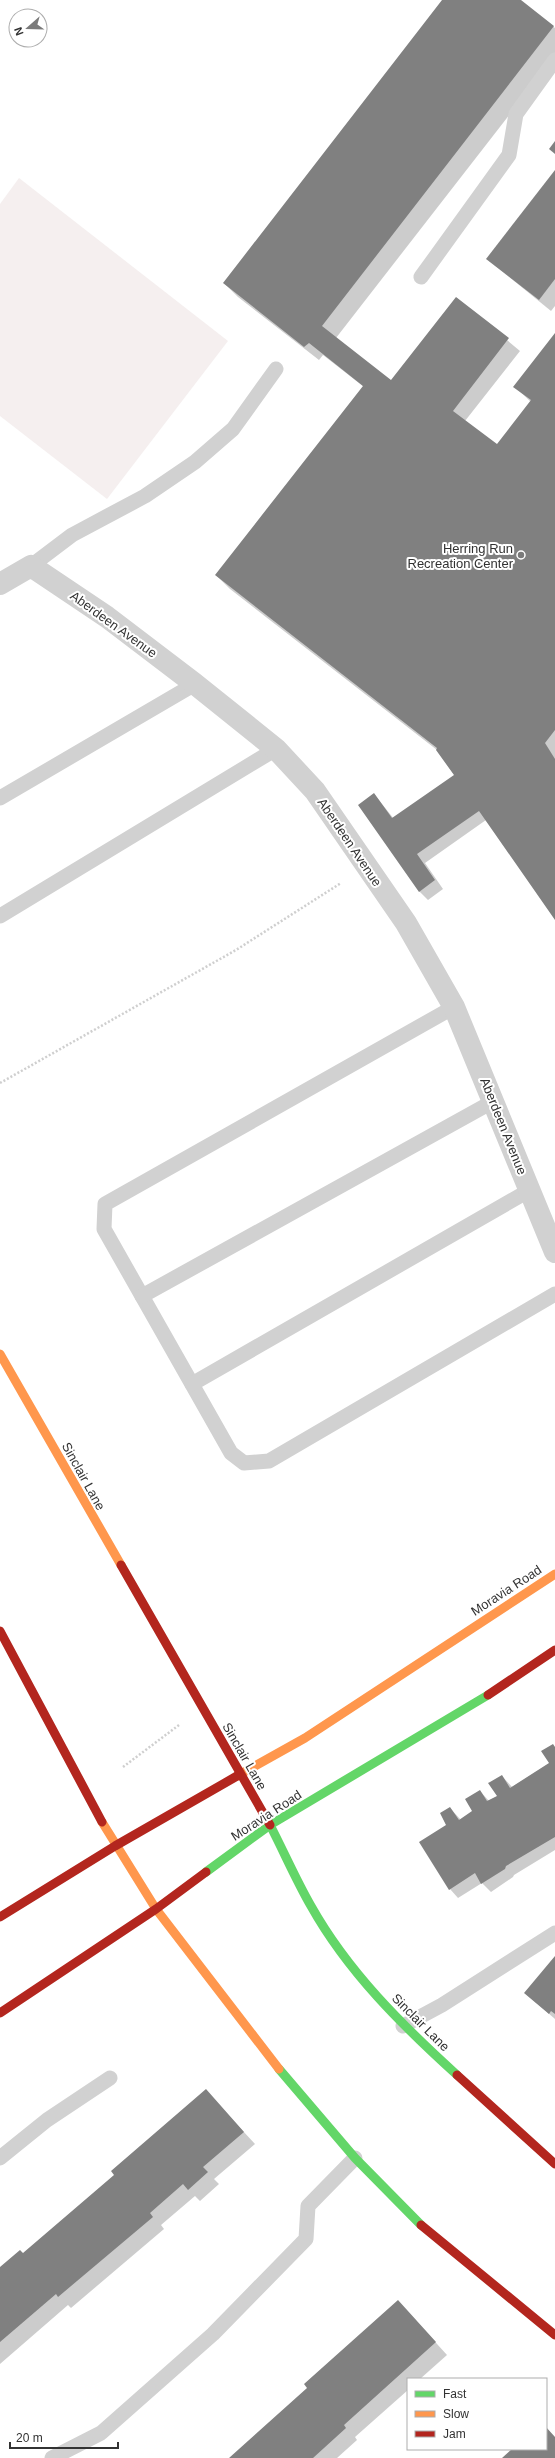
<svg xmlns="http://www.w3.org/2000/svg" width="555" height="2458" viewBox="0 0 555 2458" font-family="Helvetica,sans-serif">
  <rect width="100%" height="100%" fill="#fff"/>
  <polygon fill="#f5efef" points="19,178 228,341 107,499 0,416 0,204"/>
  <g fill="#0003">
    <polygon points="444,0 519,0 555,28 555,56 336,338 392,382 457,298 520,351 465,421 497,446 531,402 515,387 555,335 555,918 486,820 425,863 443,889 428,900 419,891 374,794 394,819 455,776 437,750 230,589 216,575 364,387 323,355 319,360 238,297 224,283"/>
    <polygon points="555,172 555,306 551,311 487,259"/>
    <polygon points="555,1748 555,1850 514,1875 513,1877 491,1892 482,1883 458,1898 450,1889 448,1825 450,1808 461,1820 474,1812 480,1791 489,1801 498,1796 502,1776 512,1787 550,1763"/>
    <polygon points="555,1960 555,2019 525,1993"/>
    <polygon points="206,2091 255,2144 214,2179 219,2184 200,2201 195,2196 161,2225 164,2229 71,2308 68,2305 0,2364 0,2269 23,2254 115,2175"/>
    <polygon points="409,2313 447,2355 420,2379 408,2379 408,2390 355,2437 357,2440 337,2458 231,2458 309,2388"/>
  </g>
  <g fill="#808080">
    <polygon points="442,0 521,0 554,26 322,326 391,380 456,297 509,338 453,411 497,444 531,400 513,387 555,333 555,730 545,743 555,759 555,920 479,811 417,854 435,880 419,892 358,805 374,793 392,818 454,775 436,750 437,748 215,575 363,386 309,343 304,347 223,283"/>
    <polygon points="555,141 555,154 549,149"/>
    <polygon points="555,170 555,279 539,300 486,259"/>
    <polygon points="553,1744 555,1747 555,1837 506,1866 505,1869 481,1884 475,1873 449,1890 419,1842 446,1825 440,1813 450,1807 459,1820 472,1811 465,1799 480,1790 487,1801 497,1796 488,1783 490,1782 502,1775 510,1788 549,1763 541,1751"/>
    <polygon points="555,1956 555,2014 551,2011 549,2014 524,1993"/>
    <polygon points="206,2089 244,2132 203,2167 208,2172 188,2190 183,2184 150,2213 153,2217 58,2297 56,2294 0,2342 0,2267 20,2250 23,2253 114,2175 111,2171"/>
    <polygon points="398,2300 436,2342 344,2425 346,2428 313,2458 229,2458 307,2388 304,2384"/>
    <polygon points="546,2427 555,2437 555,2458 502,2458 512,2449 546,2449"/>
  </g>
  <g fill="none" stroke-linecap="round" stroke-linejoin="round">
    <g stroke="#cfcfcf" stroke-width="2.5" stroke-dasharray="2 2" stroke-linecap="butt">
      <polyline points="0,1083 236,950 341,883"/>
      <polyline points="123,1767 179,1725"/>
    </g>
    <g stroke="#d1d1d1" stroke-width="15">
      <polyline points="421,277 509,155 516,114 555,60"/>
      <polyline points="31,566 72,535 145,496 195,462 233,429 276,369"/>
      <polyline points="0,798 195,684"/>
      <polyline points="0,916 276,749"/>
      <polyline points="454,1007 105,1204 104,1229 231,1453 244,1463 269,1461 555,1294"/>
      <polyline points="142,1296 494,1101"/>
      <polyline points="192,1384 530,1190"/>
      <polyline points="403,2026 442,2005 555,1933"/>
      <polyline points="0,2158 47,2120 110,2078"/>
      <polyline points="52,2458 101,2433 213,2334 306,2239 308,2206 355,2158"/>
    </g>
    <polyline stroke="#d1d1d1" stroke-width="22" points="0,584 31,566 107,617 195,684 276,749 315,791 406,923 454,1007 555,1252"/>
    <g stroke="#63d668" stroke-width="9">
      <path d="M 270,1825 C 284,1852 296,1880 311,1906 C 348,1972 402,2025 457,2075"/>
      <polyline points="206,1872 270,1825 488,1695"/>
      <polyline points="279,2069 355,2158 421,2225"/>
    </g>
    <g stroke="#ff974d" stroke-width="9">
      <polyline points="0,1354 121,1565"/>
      <polyline points="237,1776 305,1738 555,1574"/>
      <polyline points="102,1822 156,1909 279,2069"/>
    </g>
    <g stroke="#b3261e" stroke-width="9">
      <polyline points="121,1565 270,1825"/>
      <polyline points="0,1631 102,1822"/>
      <polyline points="488,1695 555,1650"/>
      <polyline points="0,1917 115,1846 237,1776"/>
      <polyline points="0,2013 156,1909 206,1872"/>
      <polyline points="457,2075 555,2164"/>
      <polyline points="421,2225 555,2335"/>
    </g>
  </g>
  <circle fill="#7a7a7a" stroke="#fff" stroke-width="1.5" cx="521" cy="555" r="4"/>
  <g text-anchor="middle" stroke-width="4" stroke-linejoin="round" paint-order="stroke">
    <g font-size="13" fill="#323232" stroke="#fff" text-anchor="end">
      <text x="513" y="553">Herring Run<tspan x="513" dy="15">Recreation Center</tspan></text>
    </g>
    <g font-size="13" fill="#323232" stroke="#fff">
      <text transform="translate(114 624) rotate(36)" y="5">Aberdeen Avenue</text>
      <text transform="translate(350 842) rotate(56)" y="5">Aberdeen Avenue</text>
      <text transform="translate(504 1126) rotate(68)" y="5">Aberdeen Avenue</text>
      <text transform="translate(84 1476) rotate(61)" y="5">Sinclair Lane</text>
      <text transform="translate(506 1590) rotate(-33)" y="5">Moravia Road</text>
      <text transform="translate(245 1756) rotate(60)" y="5">Sinclair Lane</text>
      <text transform="translate(266 1815) rotate(-33)" y="5">Moravia Road</text>
      <text transform="translate(421 2022) rotate(45)" y="5">Sinclair Lane</text>
    </g>
  </g>
  <rect x="407" y="2378" width="140" height="72" fill="#ffffff" stroke="#adadad"/>
  <rect x="415" y="2391" width="20" height="6" fill="#63d668" stroke="#adadad"/>
  <text x="443" y="2398" font-size="12" fill="#323232">Fast</text>
  <rect x="415" y="2411" width="20" height="6" fill="#ff974d" stroke="#adadad"/>
  <text x="443" y="2418" font-size="12" fill="#323232">Slow</text>
  <rect x="415" y="2431" width="20" height="6" fill="#b3261e" stroke="#adadad"/>
  <text x="443" y="2438" font-size="12" fill="#323232">Jam</text>
  <g transform="translate(28 28) rotate(250)"><circle r="19" fill="#ffffff" stroke="#adadad"/>
  <path d="M0-3L7 15L0 10L-7 15Z" fill="#7a7a7a"/>
  <text y="-6" font-size="11" font-weight="bold" text-anchor="middle" fill="#323232">N</text>
  </g>
  <path d="M10 2442v6h108v-6" fill="none" stroke="#323232" stroke-width="2"/>
  <text x="16" y="2442" font-size="12" fill="#323232" stroke="#ffffff" stroke-width="3" paint-order="stroke">20 m</text>
</svg>
